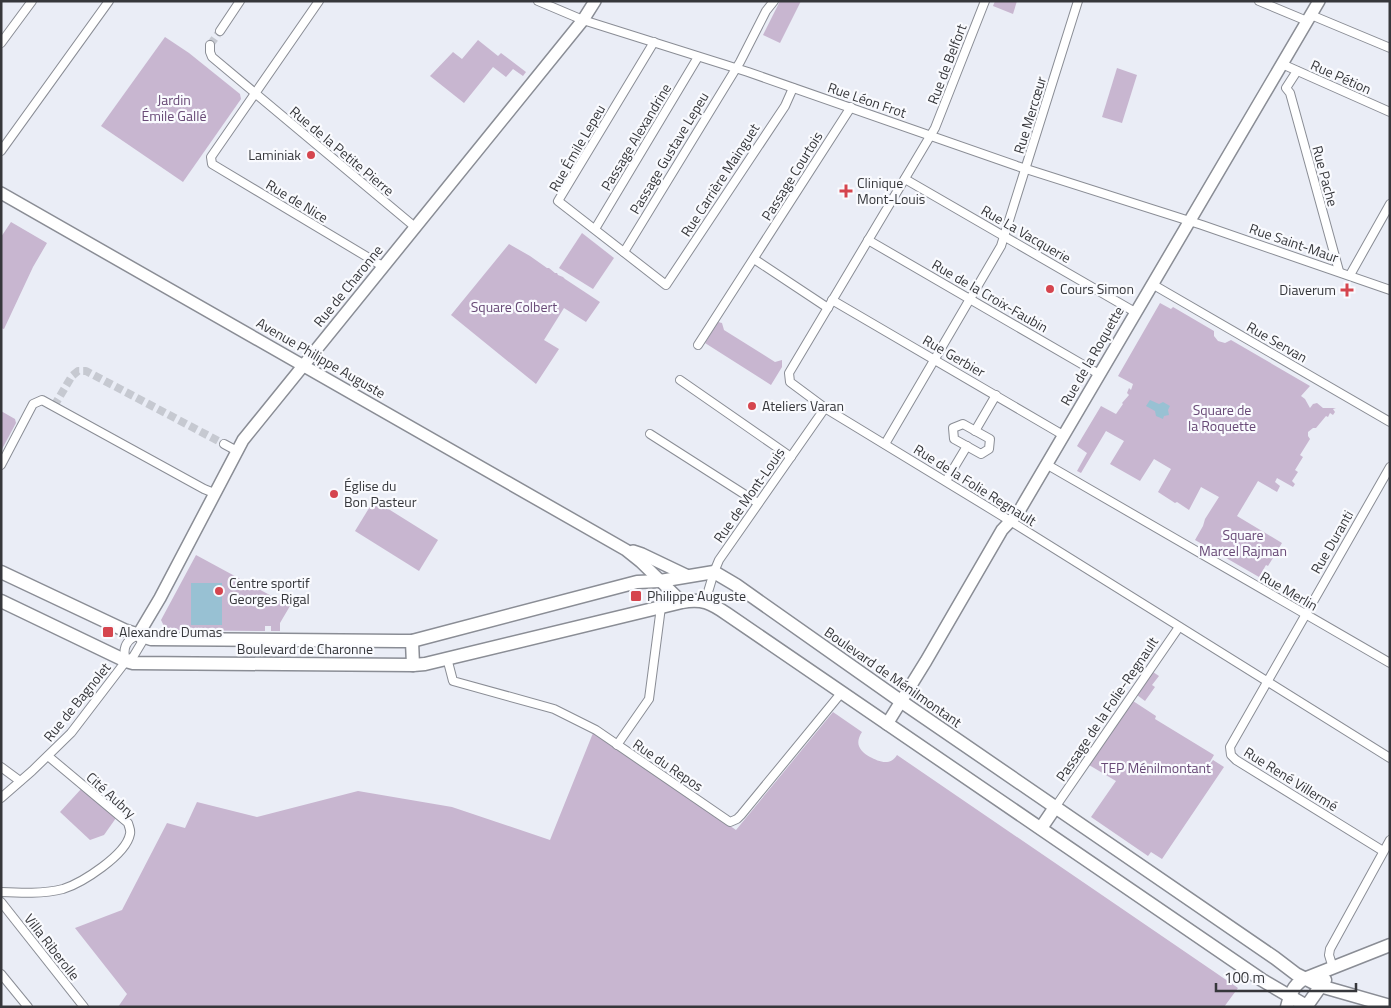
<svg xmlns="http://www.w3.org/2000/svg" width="1391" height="1008" viewBox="0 0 1391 1008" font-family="'Titillium Web',sans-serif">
  <rect width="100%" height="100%" fill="#eaedf6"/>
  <g fill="#c8b6d0">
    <polygon points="780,1 801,1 780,43 763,35"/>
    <polygon points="995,1 1017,1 1013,14 993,6"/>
    <polygon points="165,37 189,53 240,94 241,99 183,182 101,126"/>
    <polygon points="478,40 498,56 501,53 526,72 523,76 513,69 506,77 493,67 464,103 430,76 453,52 462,59"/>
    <polygon points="1117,68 1137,75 1122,123 1102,117"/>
    <polygon points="11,222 47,243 33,267 4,329 1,328 1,237"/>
    <polygon points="582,233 614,258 593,289 559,268"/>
    <polygon points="509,244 530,256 547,268 549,268 555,273 557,273 558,275 563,277 565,279 600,302 586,322 564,308 544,340 559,349 536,384 451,315"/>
    <polygon points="1160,303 1171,309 1173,307 1214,331 1214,336 1218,341 1225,343 1231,340 1310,386 1301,396 1305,399 1310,408 1313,404 1317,403 1323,408 1336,408 1333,409 1335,412 1333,415 1330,413 1328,417 1326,416 1316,428 1313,428 1308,432 1308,436 1310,439 1300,455 1303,457 1295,470 1298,472 1292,481 1295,484 1293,487 1277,478 1275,482 1280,486 1277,492 1258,481 1237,516 1282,543 1268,566 1266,565 1259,577 1195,540 1203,526 1205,519 1219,497 1201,487 1189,510 1177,502 1175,503 1158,492 1171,469 1154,459 1140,481 1110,464 1124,441 1106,431 1081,473 1077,471 1087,453 1077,446 1101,406 1116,414 1123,404 1122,403 1129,395 1127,393 1129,388 1131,390 1133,384 1118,376"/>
    <polygon points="718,322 722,323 724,330 775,362 782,360 782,367 771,385 705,343"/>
    <polygon points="1,411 15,419 16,423 1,451"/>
    <polygon points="374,500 438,540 419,571 355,531"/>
    <polygon points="196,555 290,606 280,623 280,631 271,631 271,626 265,626 265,631 166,630 161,620"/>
    <polygon points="1153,672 1159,676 1152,685 1155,687 1145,701 1137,695"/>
    <polygon points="1133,701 1156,716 1155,719 1214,755 1201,777 1213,760 1224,767 1162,859 1151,852 1148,856 1091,817 1116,781 1089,765"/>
    <path d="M 833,712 L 862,732 C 854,744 860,751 870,757 C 878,761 890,767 897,755 L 1238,988 L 1224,1007 L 118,1007 L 127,994 L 75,928 L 122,910 L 167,823 L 185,828 L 197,802 L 257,817 L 358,791 L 452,807 L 550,840 L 593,733 L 736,830 Z"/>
    <polygon points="82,788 116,818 104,835 90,840 60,812"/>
  </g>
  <g fill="#98c1d3">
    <polygon points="1150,400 1159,404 1163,402 1170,406 1168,410 1169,415 1164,416 1163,419 1156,416 1155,411 1146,406"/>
    <rect x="191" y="583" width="31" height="42"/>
  </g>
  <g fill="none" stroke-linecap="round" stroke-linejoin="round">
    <g stroke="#c6c9d1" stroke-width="8" stroke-dasharray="8 4" stroke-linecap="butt">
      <polyline points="210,45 220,31"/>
      <polyline points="54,406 72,376 78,371 86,371 224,444"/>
    </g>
    <defs>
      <g id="street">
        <polyline points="319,1 211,157 212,164 384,267"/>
        <polyline points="538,1 583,20 748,72 1017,166 1202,225 1390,290"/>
        <polyline points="985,1 935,128 789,373 790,382 825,408 999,514 1390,758"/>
        <polyline points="1259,1 1307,21"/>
        <polyline points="1311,15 1390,48"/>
        <polyline points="220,31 240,1"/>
        <polyline points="654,42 558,201 666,285 785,106 793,88"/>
        <polyline points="1,43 32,1"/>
        <polyline points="210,45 210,52 212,57 415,227"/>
        <polyline points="1282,64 1390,112"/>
        <polyline points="1297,71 1286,88 1290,93 1339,271"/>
        <polyline points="1,151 109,1"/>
        <polyline points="905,179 1135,312"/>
        <polyline points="595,229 698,57"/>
        <polyline points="868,240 1099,374"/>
        <polyline points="624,252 740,62 766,11 774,1"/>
        <polyline points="754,259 828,308"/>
        <polyline points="1350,275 1390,204"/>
        <polyline points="1152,284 1390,422"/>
        <polyline points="832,300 1063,435"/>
        <polyline points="698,345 851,107"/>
        <polyline points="680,380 791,457"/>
        <polygon points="963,424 990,439 989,449 981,454 954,439 953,428"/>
        <polyline points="975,431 996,395"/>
        <polyline points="650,434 758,503"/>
        <polyline points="224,444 237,451"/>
        <polyline points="885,444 1001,246 1078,1"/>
        <polyline points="1046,464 1390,663"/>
        <polyline points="1,465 33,404 42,400 204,489 214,493"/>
        <polyline points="946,481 967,446"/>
        <polyline points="705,602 714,572 719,560 825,408"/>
        <polyline points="447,658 453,681 554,709 596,730 730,822 737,819 741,815 842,692"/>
        <polyline points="617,745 649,699 661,607"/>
        <polyline points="1,767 20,781"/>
        <path d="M 1,798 L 32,771 L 71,733 L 126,661 L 133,657 L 142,642 L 138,635 C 126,640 122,648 126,661"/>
        <polyline points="1056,806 1179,627"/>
        <polyline points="1383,851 1236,760 1231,755 1230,747 1390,467"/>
        <path d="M 1,892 C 21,893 43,894 63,889 C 82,883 126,855 130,834 C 131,830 129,827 128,823 L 48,756"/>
        <polyline points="1,902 84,1007"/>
        <polyline points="1333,968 1329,955 1330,949 1390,840"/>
        <polyline points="1,974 28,1007"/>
      </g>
      <g id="secondary">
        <polyline points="1,193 626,550 641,562 682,602"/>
        <polyline points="633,551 642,554 686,575"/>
        <polyline points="138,635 160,598 243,440 583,20 595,1"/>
        <polyline points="887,724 926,661 1002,530 1018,513 1319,1"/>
      </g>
      <g id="primary">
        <polyline points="1,572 124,630 151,639 399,641 412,641 637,582 660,581 714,572 736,585 902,702 1275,958 1296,974 1320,986 1390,1006"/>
        <path d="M 1,601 L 126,661 L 133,663 L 413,665 L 425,664 L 682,602 C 702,598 711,603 727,614 L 1262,980 L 1308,1007"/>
        <polyline points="412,641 413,665"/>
        <polyline points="1041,828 1056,806"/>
        <path d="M 1287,1007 C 1290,995 1293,985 1304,979 L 1390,945"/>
        <polyline points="1306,1007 1325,980"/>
      </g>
    </defs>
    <use href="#street" stroke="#8a8d95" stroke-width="10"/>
    <use href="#secondary" stroke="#8a8d95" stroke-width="14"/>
    <use href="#primary" stroke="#8a8d95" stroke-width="15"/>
    <use href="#street" stroke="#fff" stroke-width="8"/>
    <use href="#secondary" stroke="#fff" stroke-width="11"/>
    <use href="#primary" stroke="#fff" stroke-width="12"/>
  </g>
  <g fill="#d5454e" stroke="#f9fafe" stroke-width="2">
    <circle cx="311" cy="155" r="5"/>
    <path d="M843.5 183.5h5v5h5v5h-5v5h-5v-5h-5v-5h5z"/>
    <circle cx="1050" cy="289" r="5"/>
    <path d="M1344.5 282.5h5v5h5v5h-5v5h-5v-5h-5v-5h5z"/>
    <circle cx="752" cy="406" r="5"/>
    <circle cx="334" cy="494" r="5"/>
    <circle cx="219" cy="591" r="5"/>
    <rect x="630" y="590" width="12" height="12" rx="2.5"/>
    <rect x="102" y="626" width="12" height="12" rx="2.5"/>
  </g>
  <g text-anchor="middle" stroke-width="4.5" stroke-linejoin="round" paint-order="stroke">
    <g font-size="14" fill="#36373b" stroke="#f9fafe">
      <text transform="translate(947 64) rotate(-69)" y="5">Rue de Belfort</text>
      <text transform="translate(1341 77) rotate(24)" y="5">Rue Pétion</text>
      <text transform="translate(867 100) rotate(19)" y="5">Rue Léon Frot</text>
      <text transform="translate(1030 115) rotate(-73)" y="5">Rue Mercœur</text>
      <text transform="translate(636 137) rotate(-59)" y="5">Passage Alexandrine</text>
      <text transform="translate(577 148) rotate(-60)" y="5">Rue Émile Lepeu</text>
      <text transform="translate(342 151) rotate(40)" y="5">Rue de la Petite Pierre</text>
      <text transform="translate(669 153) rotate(-59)" y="5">Passage Gustave Lepeu</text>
      <text transform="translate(792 176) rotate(-58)" y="5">Passage Courtois</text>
      <text transform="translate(1325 176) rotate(75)" y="5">Rue Pache</text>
      <text transform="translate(720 180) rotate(-57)" y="5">Rue Carrière Mainguet</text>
      <text transform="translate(297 201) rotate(31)" y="5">Rue de Nice</text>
      <text transform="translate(1026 234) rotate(30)" y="5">Rue La Vacquerie</text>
      <text transform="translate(1294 243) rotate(19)" y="5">Rue Saint-Maur</text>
      <text transform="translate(348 286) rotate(-51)" y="5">Rue de Charonne</text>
      <text transform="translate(990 296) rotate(30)" y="5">Rue de la Croix-Faubin</text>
      <text transform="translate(1277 342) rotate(30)" y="5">Rue Servan</text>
      <text transform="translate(954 356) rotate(30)" y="5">Rue Gerbier</text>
      <text transform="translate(1092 356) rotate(-60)" y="5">Rue de la Roquette</text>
      <text transform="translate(321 358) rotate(30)" y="5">Avenue Philippe Auguste</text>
      <text transform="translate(975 485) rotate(32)" y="5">Rue de la Folie Regnault</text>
      <text transform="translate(749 495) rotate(-55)" y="5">Rue de Mont-Louis</text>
      <text transform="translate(1332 542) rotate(-60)" y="5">Rue Duranti</text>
      <text transform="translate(1289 591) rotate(30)" y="5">Rue Merlin</text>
      <text x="305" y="654">Boulevard de Charonne</text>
      <text transform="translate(893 677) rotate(35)" y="5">Boulevard de Ménilmontant</text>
      <text transform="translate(77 702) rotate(-51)" y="5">Rue de Bagnolet</text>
      <text transform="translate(1107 709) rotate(-56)" y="5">Passage de la Folie-Regnault</text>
      <text transform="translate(668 765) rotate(34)" y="5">Rue du Repos</text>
      <text transform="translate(1291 779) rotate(32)" y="5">Rue René Villermé</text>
      <text transform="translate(111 795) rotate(42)" y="5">Cité Aubry</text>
      <text transform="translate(52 947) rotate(52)" y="5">Villa Riberolle</text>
    </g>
    <g font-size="14" fill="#684976" stroke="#f9fafe">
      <text x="174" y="105">Jardin<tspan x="174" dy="16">Émile Gallé</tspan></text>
      <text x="514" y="312">Square Colbert</text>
      <text x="1222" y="415">Square de<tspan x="1222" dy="16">la Roquette</tspan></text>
      <text x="1243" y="540">Square<tspan x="1243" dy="16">Marcel Rajman</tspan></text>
      <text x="1156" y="773">TEP Ménilmontant</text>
    </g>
    <g font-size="14" fill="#36373b" stroke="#f9fafe" text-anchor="start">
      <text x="301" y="160" text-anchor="end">Laminiak</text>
      <text x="857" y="188">Clinique<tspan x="857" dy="16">Mont-Louis</tspan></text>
      <text x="1060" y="294">Cours Simon</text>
      <text x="1336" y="295" text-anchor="end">Diaverum</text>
      <text x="762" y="411">Ateliers Varan</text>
      <text x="344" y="491">Église du<tspan x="344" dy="16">Bon Pasteur</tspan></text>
      <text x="229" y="588">Centre sportif<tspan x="229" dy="16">Georges Rigal</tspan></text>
      <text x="647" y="601">Philippe Auguste</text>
      <text x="119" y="637">Alexandre Dumas</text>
    </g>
  </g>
  <rect width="1391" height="1008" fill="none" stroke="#36373b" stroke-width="5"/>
  <path d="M1216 983v8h140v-8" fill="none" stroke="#36373b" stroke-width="2.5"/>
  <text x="1224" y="983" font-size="15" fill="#36373b" stroke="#f9fafe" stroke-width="4" paint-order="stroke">100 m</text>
</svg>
